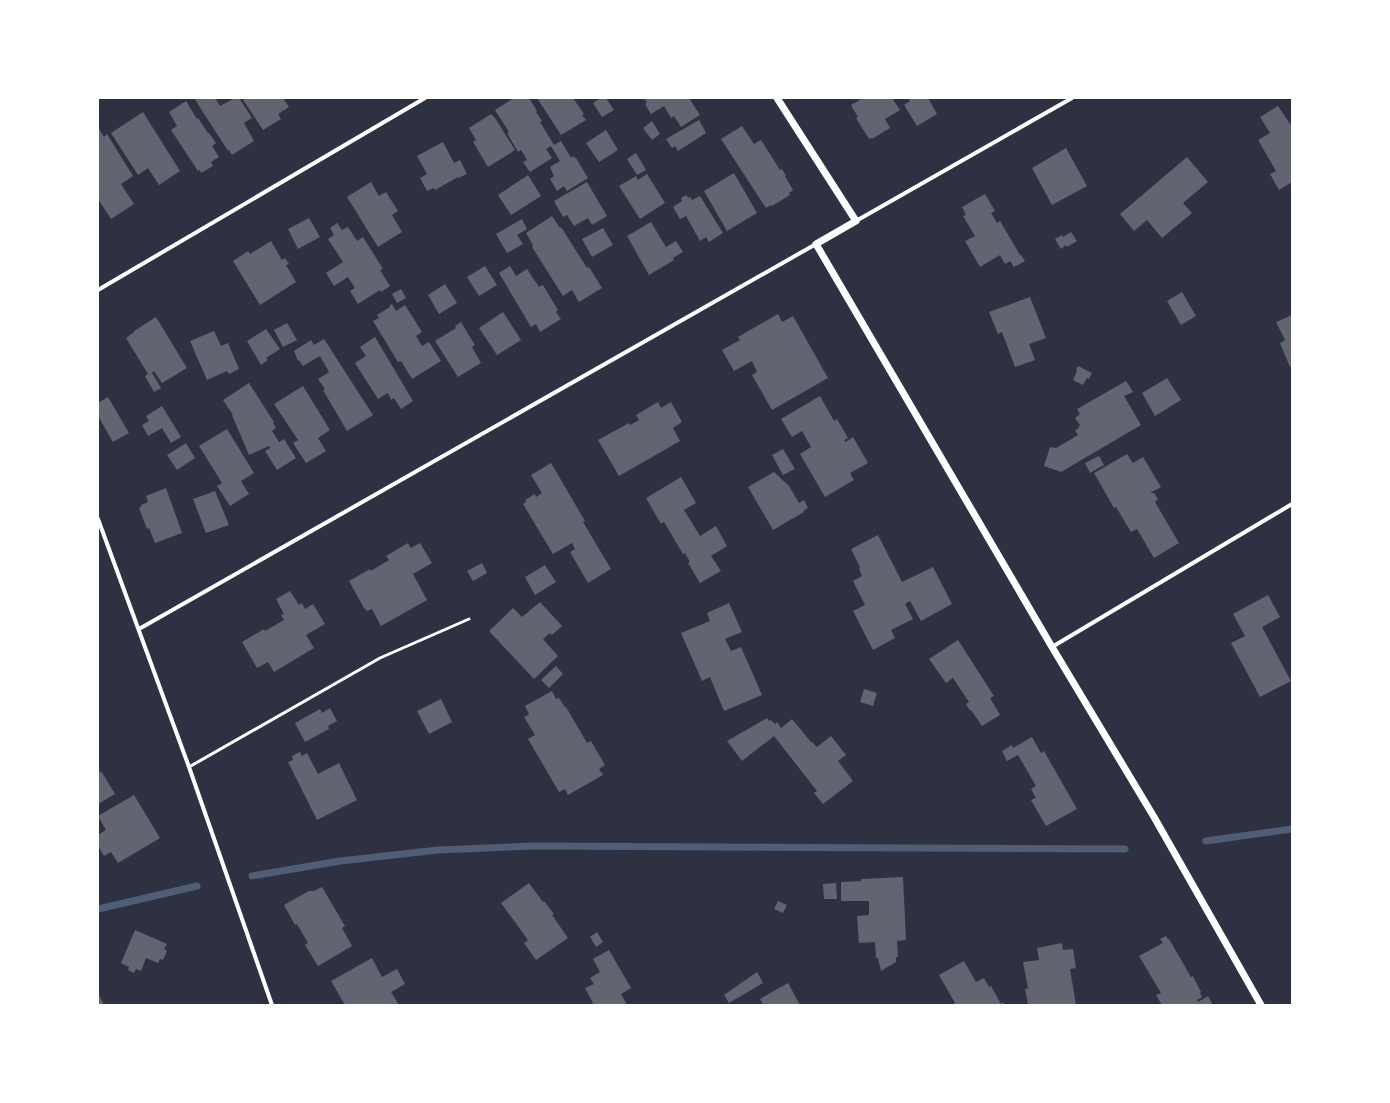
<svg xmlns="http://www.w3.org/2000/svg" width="1390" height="1103" viewBox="0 0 1390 1103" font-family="Jost,sans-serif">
  <rect width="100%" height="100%" fill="#2d3142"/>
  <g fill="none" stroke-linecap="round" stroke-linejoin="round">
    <g stroke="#4f5d75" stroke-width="7">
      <polyline points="1206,841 1292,829"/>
      <polyline points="252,876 340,861 438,850 534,846 1125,849"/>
      <polyline points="98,909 197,886"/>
    </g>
  </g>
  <g fill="#626471">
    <polygon points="194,98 215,98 220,106 235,98 239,98 252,118 244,123 254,141 232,155 229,150 228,151"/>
    <polygon points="242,98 283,98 289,107 278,114 281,119 263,130"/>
    <polygon points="514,98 529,98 537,111 536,112 542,121 540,122 554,145 561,141 571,158 573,156 575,158 576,158 588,178 567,191 564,186 557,191 550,179 554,176 550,167 560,161 551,146 546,149 552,158 530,172 523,162 527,160 521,150 518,152 507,133 509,132 495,110"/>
    <polygon points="537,98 573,98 584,114 582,115 586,120 561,135"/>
    <polygon points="601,98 606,98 614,110 602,117 593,103"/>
    <polygon points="643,98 689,98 700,115 681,127 674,116 671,118 664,106 651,114 645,104 647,102 645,99 644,100"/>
    <polygon points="863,98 892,98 900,110 885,119 890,128 872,139 871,138 869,139 856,118 858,117 851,105"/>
    <polygon points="908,98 928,98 937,114 917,126 904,105 910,101"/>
    <polygon points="186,101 197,119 198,118 208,133 209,133 216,143 212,146 219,157 211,162 213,166 201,173 200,170 198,171 171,130 177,126 169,112"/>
    <polygon points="1278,106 1292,127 1292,182 1279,190 1270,174 1276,171 1258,140 1270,133 1260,117"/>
    <polygon points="143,112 180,171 159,185 148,168 138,175 111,133"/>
    <polygon points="491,114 495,118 515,150 488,167 473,142 476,140 469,128"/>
    <polygon points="699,120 706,133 678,151 675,146 672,148 666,139"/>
    <polygon points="652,121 660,134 652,140 643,128"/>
    <polygon points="742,126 754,144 761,140 780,170 782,169 786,176 785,176 793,190 789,193 790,195 772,206 771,205 766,208 721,139"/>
    <polygon points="98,127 104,137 107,134 133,176 121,184 134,204 111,219 98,199"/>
    <polygon points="606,130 618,150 599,162 586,143"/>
    <polygon points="443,142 454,163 460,160 467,174 458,178 458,177 435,190 434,188 427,191 420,178 427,174 417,156"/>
    <polygon points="1066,148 1087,186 1052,205 1032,168"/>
    <polygon points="636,153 646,170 637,175 627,159"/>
    <polygon points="1187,157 1208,182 1183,203 1192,213 1162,238 1147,220 1134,231 1120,214"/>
    <polygon points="734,173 757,213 727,231 704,191"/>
    <polygon points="647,174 665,203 640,219 619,186 636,176 638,180"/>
    <polygon points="528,175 541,196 511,215 498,195"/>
    <polygon points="371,182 379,196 386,192 398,211 392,215 402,232 378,247 347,197"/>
    <polygon points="587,182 607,216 592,225 588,218 574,226 567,215 563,217 554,201"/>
    <polygon points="985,194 995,211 991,213 997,223 1000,221 1020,255 1021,255 1025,261 1014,267 1010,261 1005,264 1000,255 980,267 965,241 975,236 963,216 966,215 962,207"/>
    <polygon points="686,195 688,198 690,197 692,200 700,196 723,233 709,242 706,237 700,241 686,216 680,219 673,207 682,201 681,198"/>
    <polygon points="552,216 560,228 561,227 587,268 589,267 602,288 579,302 572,290 563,296 532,247 533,245 526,233"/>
    <polygon points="309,218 320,237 298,249 288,229"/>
    <polygon points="522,219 527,229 517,235 523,244 507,253 496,234"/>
    <polygon points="651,222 666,247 676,241 683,252 673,258 674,260 649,275 627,236"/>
    <polygon points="337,223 342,230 348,227 357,241 363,237 383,269 380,270 390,286 381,292 380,290 358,304 350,291 355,288 348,277 334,286 326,273 343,262 328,239 334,235 330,228"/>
    <polygon points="603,228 613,245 592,257 582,239"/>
    <polygon points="1071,232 1077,241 1067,247 1066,245 1061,249 1055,239 1062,235 1063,237"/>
    <polygon points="271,241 282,260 285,258 289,264 286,265 296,282 260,305 233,261 248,251 250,254"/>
    <polygon points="485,266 497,285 479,296 467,277"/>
    <polygon points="510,266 516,276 527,269 539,287 543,285 558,310 556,312 561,319 540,332 536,324 531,327 499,273"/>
    <polygon points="445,284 457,303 439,314 428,295"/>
    <polygon points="401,289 406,298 397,303 392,294"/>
    <polygon points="1182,292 1196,316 1181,325 1167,301"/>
    <polygon points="1030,297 1046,338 1029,344 1035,360 1015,367 1002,332 998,334 989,312"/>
    <polygon points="392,304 396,311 405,305 422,332 416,336 422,346 429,342 441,361 412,379 401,361 398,362 373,321 379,318 377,315 390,307 389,306"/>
    <polygon points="503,312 521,340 497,355 479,328"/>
    <polygon points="778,314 782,322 793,316 828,378 772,410 752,375 757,372 752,361 734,371 722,350 740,340 738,337"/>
    <polygon points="1292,315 1292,366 1290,367 1280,343 1285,340 1276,322"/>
    <polygon points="156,317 187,368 162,383 154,371 152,373 161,388 154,392 145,376 148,374 126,338 134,332 134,331"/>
    <polygon points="461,322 475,345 472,347 481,363 458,377 435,341 456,328 455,326"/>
    <polygon points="287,323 297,340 283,347 274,330"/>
    <polygon points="266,329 280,349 266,358 268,360 261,365 247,341"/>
    <polygon points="214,331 221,346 228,343 239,369 229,374 227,371 207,380 190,341"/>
    <polygon points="375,337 413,401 401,409 394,398 391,400 388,393 378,399 355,363 366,356 360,347"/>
    <polygon points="324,339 373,415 347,431 323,390 325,389 318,379 329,372 320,356 303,366 299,360 298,361 294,351 311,340 314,345"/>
    <polygon points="1078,366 1092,373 1089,379 1087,378 1083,385 1073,380 1077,371 1076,370"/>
    <polygon points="1167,378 1181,400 1155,416 1142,393"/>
    <polygon points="1126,381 1133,392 1124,396 1141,425 1061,472 1044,466 1050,447 1056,448 1078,435 1075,430 1078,429 1080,425 1075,418 1080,414 1077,409"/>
    <polygon points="249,383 274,422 273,423 276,428 272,431 279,442 284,439 296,458 277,470 265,451 270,448 269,446 249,455 232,415 233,415 223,400"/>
    <polygon points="303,386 330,430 318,438 326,451 306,463 293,443 298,440 274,404"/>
    <polygon points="820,396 834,421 837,419 848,438 844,440 846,442 853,437 868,463 850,473 854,480 825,497 800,454 811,447 802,431 792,437 781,419"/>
    <polygon points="108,397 129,433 113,442 98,416 98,403"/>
    <polygon points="658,402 661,408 671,402 682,422 673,428 680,441 619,476 598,440 629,423 630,425 639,420 636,415"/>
    <polygon points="162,406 181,437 171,443 162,428 148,436 142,425 149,421 146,416"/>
    <polygon points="227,429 254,473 241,481 249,494 230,506 217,486 222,483 199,446"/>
    <polygon points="186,443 195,458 177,470 167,455"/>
    <polygon points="783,449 795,469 783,475 772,455"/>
    <polygon points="1127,454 1133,463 1143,457 1161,487 1150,493 1154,493 1158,499 1155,502 1179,543 1154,558 1137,529 1131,532 1116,507 1114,508 1094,473"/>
    <polygon points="1099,456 1104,465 1090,473 1085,463"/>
    <polygon points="551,463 585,521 583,522 611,569 588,583 570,552 575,549 572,543 553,554 523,504 526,502 525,500 535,494 536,497 542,493 531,475"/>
    <polygon points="774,472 789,486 799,503 804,500 808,508 803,511 804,512 773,530 748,487"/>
    <polygon points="681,477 696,503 684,510 700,536 716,526 727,546 711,556 721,571 700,583 688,563 690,562 685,553 683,554 664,522 661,524 646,498"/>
    <polygon points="166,488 182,533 155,543 149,528 147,529 139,508 141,507 141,505 148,502 146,496"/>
    <polygon points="215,491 229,525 206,533 193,499"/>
    <polygon points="878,535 902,582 933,567 952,604 921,621 910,601 905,604 913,619 891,630 895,638 873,650 853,611 865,605 853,581 862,576 859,568 860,567 851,549"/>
    <polygon points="408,543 411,548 420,543 432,563 413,574 427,600 381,626 372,609 367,611 364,608 349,581 370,569 371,571 389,560 386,556"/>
    <polygon points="482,563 487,573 473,581 467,571"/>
    <polygon points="545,565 556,582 535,595 525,577"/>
    <polygon points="290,591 299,605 302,603 305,609 313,604 325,624 306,635 314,648 274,672 268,662 257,668 242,642 264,629 265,631 284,620 281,615 284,614 276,599"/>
    <polygon points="1268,595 1280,617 1262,627 1291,681 1260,697 1231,643 1245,636 1233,614"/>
    <polygon points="540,602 562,626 552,635 550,633 543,639 558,656 534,679 489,631 513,608 522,617"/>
    <polygon points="729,603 742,632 725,639 731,651 741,647 762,695 724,711 710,677 702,681 681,633 710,621 707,613"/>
    <polygon points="958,640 994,696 990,698 1000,715 982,726 971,710 970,711 966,704 969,702 953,678 946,683 929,659"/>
    <polygon points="556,666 563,674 549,688 541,680"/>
    <polygon points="864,689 877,693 873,706 860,702"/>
    <polygon points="552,691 556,699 559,698 565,707 566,707 587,743 591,741 605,765 599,769 603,775 568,795 565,789 559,792 528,739 535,735 524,717 529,714 525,706"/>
    <polygon points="441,699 452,722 429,734 417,711"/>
    <polygon points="330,708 337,721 328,726 329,729 305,742 295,723 320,709 322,713"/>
    <polygon points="767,718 769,721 771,720 775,724 777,722 781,728 792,719 811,742 812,742 817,747 831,736 846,755 838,761 853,781 823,804 814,793 817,791 774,736 742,761 727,741"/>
    <polygon points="1032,737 1041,753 1044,751 1077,809 1046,826 1031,800 1036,798 1031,789 1036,786 1018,755 1007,761 1002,751 1012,745 1013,748"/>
    <polygon points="300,752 302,756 307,753 318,774 339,763 357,800 317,820 288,762 293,760 292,756"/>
    <polygon points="101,771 115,794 98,804 98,773"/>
    <polygon points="134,795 160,838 118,863 111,852 104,856 98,846 98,835 106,830 98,816"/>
    <polygon points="903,877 906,940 897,941 898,957 896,957 896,962 881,971 878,958 876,958 875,942 859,943 857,916 869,915 869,901 841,901 841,882 861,881 861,879"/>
    <polygon points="529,883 543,902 544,901 554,914 552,915 568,938 536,960 524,943 528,940 501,903"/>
    <polygon points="836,883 837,899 824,899 823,884"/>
    <polygon points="322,887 345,926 342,928 352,946 318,966 305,945 308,943 297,924 295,925 284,905 309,891 314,891"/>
    <polygon points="778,901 787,905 783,913 774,909"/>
    <polygon points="135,930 167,944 164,949 167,951 163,960 160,959 158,963 146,958 141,971 136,969 134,973 128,970 129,967 121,963"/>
    <polygon points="597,932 603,942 596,947 590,937"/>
    <polygon points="1166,936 1168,939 1169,939 1191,977 1193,976 1201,992 1200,993 1202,997 1197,1000 1198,1002 1208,996 1213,1005 1162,1005 1156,995 1161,993 1139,956 1163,943 1160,939"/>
    <polygon points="1062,943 1063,950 1073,949 1076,968 1070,969 1076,1005 1028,1005 1025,989 1028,988 1023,962 1039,960 1037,948"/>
    <polygon points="609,950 631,988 621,994 627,1005 590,1005 593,1003 585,988 594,984 590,978 600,972 593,959"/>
    <polygon points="372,958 382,977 397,969 405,984 391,992 399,1005 345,1005 331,981"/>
    <polygon points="964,961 976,982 984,978 989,987 991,986 1001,1004 1003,1002 1005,1005 951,1005 955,1003 939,975"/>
    <polygon points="757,972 763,983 729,1003 724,995"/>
    <polygon points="788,983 800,1005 763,1005 760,999"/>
    <polygon points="98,993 104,1005 98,1005"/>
  </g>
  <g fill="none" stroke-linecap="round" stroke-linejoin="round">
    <polyline stroke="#fff" stroke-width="3" points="189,767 380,658 469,619"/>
    <g stroke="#fff" stroke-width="4">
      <polyline points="856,221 1072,98"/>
      <polyline points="98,290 425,98"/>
      <polyline points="98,519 189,767 272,1005"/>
      <polyline points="139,629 816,244"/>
      <polyline points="1052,647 1292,504"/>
    </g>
    <polyline stroke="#fff" stroke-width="7" points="777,98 856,221 816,244 1052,647 1154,817 1261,1005"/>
  </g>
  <rect width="1390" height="1103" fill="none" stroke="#ffffff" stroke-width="198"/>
</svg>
